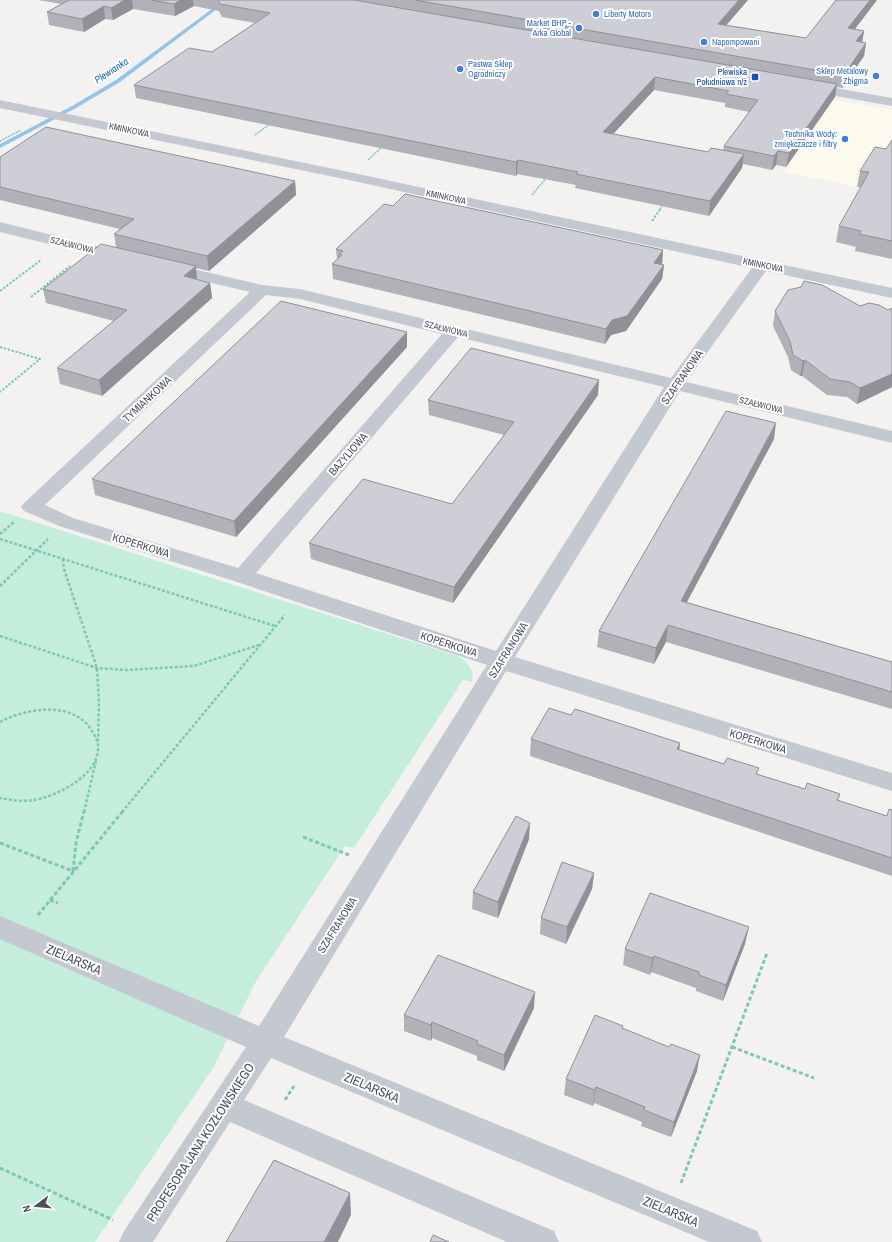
<svg xmlns="http://www.w3.org/2000/svg" width="892" height="1242" viewBox="0 0 892 1242" font-family="'Archivo Narrow',sans-serif">
  <rect width="100%" height="100%" fill="#f3f2f1"/>
  <polygon fill="#fbfaed" points="833,100 892,110 892,193 784,172"/>
  <path fill="#c4eddc" d="M 0,511 L 458,656 C 468,662 475,670 472,682 L 463,680 L 354,848 L 345,846 L 255,983 L 213,1068 L 95,1242 L 0,1242 Z"/>
  <g fill="none" stroke-linecap="round" stroke-linejoin="round">
    <polygon fill="#95c4e6" fill-rule="evenodd" points="224,0 229,0 120,82 76,108 0,148 0,144 72,106 116,80"/>
    <g stroke="#7ec8b3" stroke-width="1.5" stroke-dasharray="2 1" stroke-linecap="butt">
      <polyline points="255,135 270,124"/>
      <polyline points="0,141 21,130"/>
      <polyline points="368,160 382,147"/>
      <polyline points="532,195 547,177"/>
      <polyline points="660,209 664,204"/>
    </g>
    <g stroke="#7ec8b3" stroke-width="2" stroke-dasharray="2.5 1.5" stroke-linecap="butt">
      <polyline points="652,221 661,208"/>
      <polyline points="0,291 41,260"/>
      <polyline points="31,297 70,266"/>
      <polyline points="0,347 40,359 0,392"/>
    </g>
    <g stroke="#7ec8b3" stroke-width="2.5" stroke-dasharray="3 2" stroke-linecap="butt">
      <polyline points="0,534 14,522"/>
      <polyline points="0,539 275,626"/>
      <polyline points="63,559 64,569 97,668 99,703 98,743"/>
      <polyline points="0,586 48,539"/>
      <polyline points="0,636 97,668 127,670 194,666 259,645"/>
      <path d="M 0,722 C 26,708 74,700 92,731 C 96,737 99,743 98,751 C 96,776 56,797 33,800 C 22,802 11,800 0,798"/>
      <polyline points="84,812 96,761"/>
      <polyline points="122,812 285,615"/>
    </g>
    <g stroke="#7ec8b3" stroke-width="3" stroke-dasharray="4 2.5" stroke-linecap="butt">
      <polyline points="303,837 349,855"/>
      <polyline points="0,843 73,871 76,843 84,811"/>
      <polyline points="50,900 58,903"/>
      <polyline points="38,915 123,811"/>
      <polyline points="732,1047 814,1078"/>
      <polyline points="285,1100 294,1086"/>
      <polyline points="0,1168 113,1220"/>
      <polyline points="681,1183 767,953"/>
    </g>
    <g fill="#c3c8d1" fill-rule="evenodd">
      <polygon points="807,83 892,98 892,106 802,90 800,87 802,84"/>
      <path d="M 0,100 L 349,172 L 892,288 L 892,298 L 766,271 L 686,382 L 892,431 L 892,443 L 680,391 L 515,657 L 892,773 L 892,791 L 506,671 L 284,1037 L 757,1231 L 762,1242 L 709,1242 L 271,1058 L 244,1100 L 554,1231 L 559,1242 L 507,1242 L 230,1122 L 153,1242 L 119,1242 L 124,1231 L 246,1047 L 0,939 L 0,916 L 259,1026 L 487,665 L 234,581 L 59,526 L 24,511 L 21,507 L 24,503 L 250,292 L 161,271 L 159,268 L 161,265 L 167,263 L 262,285 L 300,289 L 671,378 L 752,268 L 349,180 L 0,108 ZM 266,295 L 300,299 L 442,334 L 238,568 L 73,518 L 45,505 ZM 458,337 L 664,387 L 496,651 L 256,573 Z"/>
      <polygon points="0,222 128,254 130,257 128,260 122,262 0,232"/>
    </g>
  </g>
  <g fill="#b1b2b8" fill-rule="evenodd">
    <path d="M 38,0 L 748,0 L 726,25 L 806,38 L 855,29 L 864,31 L 862,42 L 866,43 L 864,56 L 842,88 L 837,87 L 835,97 L 786,167 L 776,165 L 772,170 L 743,164 L 742,168 L 709,216 L 575,188 L 576,185 L 517,174 L 516,176 L 136,98 L 134,85 L 212,52 L 255,23 L 222,17 L 219,11 L 194,6 L 175,16 L 133,9 L 113,20 L 105,19 L 84,32 L 49,25 L 47,12 L 61,4 ZM 654,90 L 725,103 L 725,107 L 749,112 L 724,146 L 723,150 L 708,152 L 613,134 Z"/>
    <polygon points="892,140 892,259 855,251 856,247 836,242 839,226 861,187 857,187 860,171 886,149"/>
    <polygon points="0,157 295,181 296,195 209,271 196,268 197,280 210,283 212,298 102,396 60,384 57,368 114,321 46,303 43,289 116,247 114,234 120,229 0,200"/>
    <polygon points="393,206 663,250 662,264 664,265 662,279 626,331 611,335 605,344 333,279 332,264 337,259 336,249"/>
    <polygon points="860,306 888,310 892,308 892,387 857,404 847,397 827,395 802,376 800,376 791,370 788,357 773,326 775,311"/>
    <polygon points="407,332 407,347 236,537 95,495 92,479"/>
    <polygon points="598,395 453,603 311,559 309,543 452,504 504,435 429,415 428,400"/>
    <polygon points="774,439 686,602 892,662 892,709 666,642 654,664 597,647 599,631"/>
    <polygon points="571,715 680,743 679,750 805,789 840,794 838,801 887,816 892,810 892,876 530,756 531,739"/>
    <polygon points="529,839 498,918 472,909 473,892"/>
    <polygon points="594,873 592,889 566,944 540,934 541,918"/>
    <polygon points="745,944 723,1001 696,991 696,988 651,972 650,975 623,965 625,949"/>
    <polygon points="534,1008 504,1071 477,1060 477,1056 432,1038 431,1041 404,1031 404,1015"/>
    <polygon points="622,1028 697,1071 671,1137 641,1126 642,1122 594,1103 593,1106 564,1095 566,1079"/>
  </g>
  <g fill="#909196">
    <polygon points="125,0 132,0 133,9 113,20 111,8"/>
    <polygon points="181,0 193,0 194,6 175,16 174,4"/>
    <polygon points="739,0 748,0 717,36 718,24"/>
    <polygon points="870,0 877,0 846,41 848,28"/>
    <polygon points="104,6 105,19 84,32 82,19"/>
    <polygon points="864,31 862,43 856,41"/>
    <polygon points="866,43 864,56 842,88 844,75"/>
    <polygon points="655,77 654,90 602,146 603,132"/>
    <polygon points="837,84 835,97 786,167 789,153"/>
    <polygon points="778,151 776,165 772,170 774,156"/>
    <polygon points="744,154 742,168 709,216 710,201"/>
    <polygon points="518,160 517,174 516,176 516,162"/>
    <polygon points="295,181 296,195 209,271 207,256"/>
    <polygon points="663,250 662,265 654,263"/>
    <polygon points="664,265 662,279 626,331 611,335 605,344 606,329 612,320"/>
    <polygon points="196,266 197,281 184,276"/>
    <polygon points="210,283 212,298 102,396 99,380"/>
    <polygon points="407,332 407,347 236,537 234,521"/>
    <polygon points="805,360 802,376 800,376 803,361"/>
    <polygon points="892,374 892,387 857,404 860,388"/>
    <polygon points="599,380 598,395 453,603 454,587"/>
    <polygon points="776,423 774,439 679,617 681,601"/>
    <polygon points="668,625 666,642 654,664 656,648"/>
    <polygon points="680,743 678,759 677,749"/>
    <polygon points="530,823 529,839 498,918 498,902"/>
    <polygon points="594,873 592,889 566,944 567,927"/>
    <polygon points="749,927 745,944 723,1001 726,985"/>
    <polygon points="654,956 651,972 650,975 652,958"/>
    <polygon points="535,992 534,1008 504,1071 504,1055"/>
    <polygon points="432,1022 432,1038 431,1041 431,1025"/>
    <polygon points="700,1055 697,1071 671,1137 674,1122"/>
    <polygon points="596,1087 594,1103 593,1106 595,1090"/>
    <polygon points="350,1193 351,1215 338,1242 324,1242"/>
  </g>
  <g fill="#cecfd6" stroke="#909196">
    <polygon points="69,0 125,0 111,8 104,6 82,19 47,12"/>
    <polygon points="151,0 181,0 174,4"/>
    <polygon points="218,0 354,0 837,84 789,153 778,151 774,156 724,146 758,100 726,94 729,91 655,77 603,132 708,152 711,148 744,154 710,201 576,174 578,172 518,160 516,162 134,85 189,48 212,52 270,13 220,4"/>
    <polygon points="415,0 739,0 718,24 806,38 836,0 870,0 848,28 864,31 856,41 866,43 844,75"/>
    <polygon points="46,127 295,181 207,256 114,234 134,219 0,187 0,157"/>
    <polygon points="892,140 892,241 859,234 861,231 839,226 869,172 860,171 875,147 886,149"/>
    <polygon points="405,194 663,250 654,263 664,265 627,316 612,320 606,329 332,264 342,255 339,254 343,251 336,249 384,204 393,206"/>
    <polygon points="101,244 196,266 184,276 210,283 99,380 57,368 127,310 43,289"/>
    <polygon points="804,281 822,285 860,306 869,303 879,305 888,310 892,308 892,374 860,388 850,382 830,379 805,360 803,361 793,355 790,341 775,311 788,290 801,287"/>
    <polygon points="281,301 407,332 234,521 92,479"/>
    <polygon points="471,348 599,380 454,587 309,543 363,479 452,504 514,422 428,400"/>
    <polygon points="726,411 776,423 681,601 892,662 892,692 668,625 656,648 599,631"/>
    <polygon points="549,708 571,715 575,709 680,743 677,749 724,764 727,758 759,768 756,774 805,789 807,783 840,794 837,800 887,816 889,809 892,810 892,858 531,739"/>
    <polygon points="516,816 530,823 498,902 473,892"/>
    <polygon points="562,862 594,873 567,927 541,918"/>
    <polygon points="650,893 749,927 726,985 699,975 699,972 654,956 652,958 625,949"/>
    <polygon points="438,955 535,992 504,1055 477,1044 478,1041 432,1022 431,1025 404,1015"/>
    <polygon points="595,1015 623,1026 622,1028 669,1047 671,1044 700,1055 674,1122 644,1110 645,1107 596,1087 595,1090 566,1079"/>
    <polygon points="274,1160 350,1193 324,1242 226,1242"/>
    <polygon points="433,1235 449,1242 430,1242"/>
  </g>
  <g fill="#3f7fe0" stroke="#fff" stroke-width="1.5">
    <circle cx="596" cy="14" r="4"/>
    <circle cx="579" cy="28" r="4"/>
    <circle cx="704" cy="42" r="4"/>
    <circle cx="460" cy="69" r="4"/>
    <circle cx="876" cy="76" r="4"/>
    <circle cx="845" cy="139" r="4"/>
  </g>
  <rect fill="#1a4fb4" stroke="#fff" stroke-width="1.5" x="751" y="73" width="8" height="8" rx="2"/>
  <g text-anchor="middle" stroke-width="4" stroke-linejoin="round" paint-order="stroke">
    <g font-size="9" fill="#366cbe" stroke="#fff" text-anchor="start">
      <text x="604" y="17">Liberty Motors</text>
      <text x="571" y="26" text-anchor="end">Market BHP -<tspan x="571" dy="10">Arka Global</tspan></text>
      <text x="712" y="45">Napompowani</text>
      <text x="468" y="67">Pastwa Sklep<tspan x="468" dy="10">Ogrodniczy</tspan></text>
      <text x="868" y="74" text-anchor="end">Sklep Metalowy<tspan x="868" dy="10">Zbigma</tspan></text>
      <text x="837" y="137" text-anchor="end">Technika Wody:<tspan x="837" dy="10">zmiękczacze i filtry</tspan></text>
    </g>
    <g font-size="9" fill="#164399" stroke="#fff" text-anchor="end">
      <text x="747" y="75">Plewiska<tspan x="747" dy="10">Południowa n/ż</tspan></text>
    </g>
    <g font-size="9" fill="#4a505d" stroke="#fff">
      <text transform="translate(129 130) rotate(12)" y="3">KMINKOWA</text>
      <text transform="translate(446 197) rotate(12)" y="3">KMINKOWA</text>
      <text transform="translate(72 245) rotate(14)" y="3">SZAŁWIOWA</text>
      <text transform="translate(763 265) rotate(12)" y="3">KMINKOWA</text>
      <text transform="translate(446 329) rotate(14)" y="3">SZAŁWIOWA</text>
      <text transform="translate(761 405) rotate(14)" y="3">SZAŁWIOWA</text>
    </g>
    <g font-size="10" font-style="italic" fill="#1869a3" stroke="#fff">
      <text transform="translate(111 70) rotate(-33)" y="4">Plewianka</text>
    </g>
    <g font-size="11" fill="#4a505d" stroke="#fff">
      <text transform="translate(682 377) rotate(-55)" y="4">SZAFRANOWA</text>
      <text transform="translate(147 399) rotate(-43)" y="4">TYMIANKOWA</text>
      <text transform="translate(348 454) rotate(-49)" y="4">BAZYLIOWA</text>
      <text transform="translate(141 545) rotate(17)" y="4">KOPERKOWA</text>
      <text transform="translate(449 644) rotate(18)" y="4">KOPERKOWA</text>
      <text transform="translate(508 650) rotate(-58)" y="4">SZAFRANOWA</text>
      <text transform="translate(758 741) rotate(17)" y="4">KOPERKOWA</text>
      <text transform="translate(337 925) rotate(-58)" y="4">SZAFRANOWA</text>
    </g>
    <g font-size="13" fill="#4a505d" stroke="#fff">
      <text transform="translate(74 959) rotate(23)" y="5">ZIELARSKA</text>
      <text transform="translate(372 1087) rotate(23)" y="5">ZIELARSKA</text>
      <text transform="translate(200 1142) rotate(-57)" y="5">PROFESORA JANA KOZŁOWSKIEGO</text>
      <text transform="translate(671 1211) rotate(23)" y="5">ZIELARSKA</text>
    </g>
  </g>
  <g transform="translate(36 1206) rotate(254)" stroke="#ffffff" stroke-width="3" paint-order="stroke">
  <path d="M0-3L7 15L0 10L-7 15Z" fill="#4a505d"/>
  <text y="-6" font-size="11" font-weight="bold" text-anchor="middle" fill="#4a505d">N</text>
  </g>
</svg>
